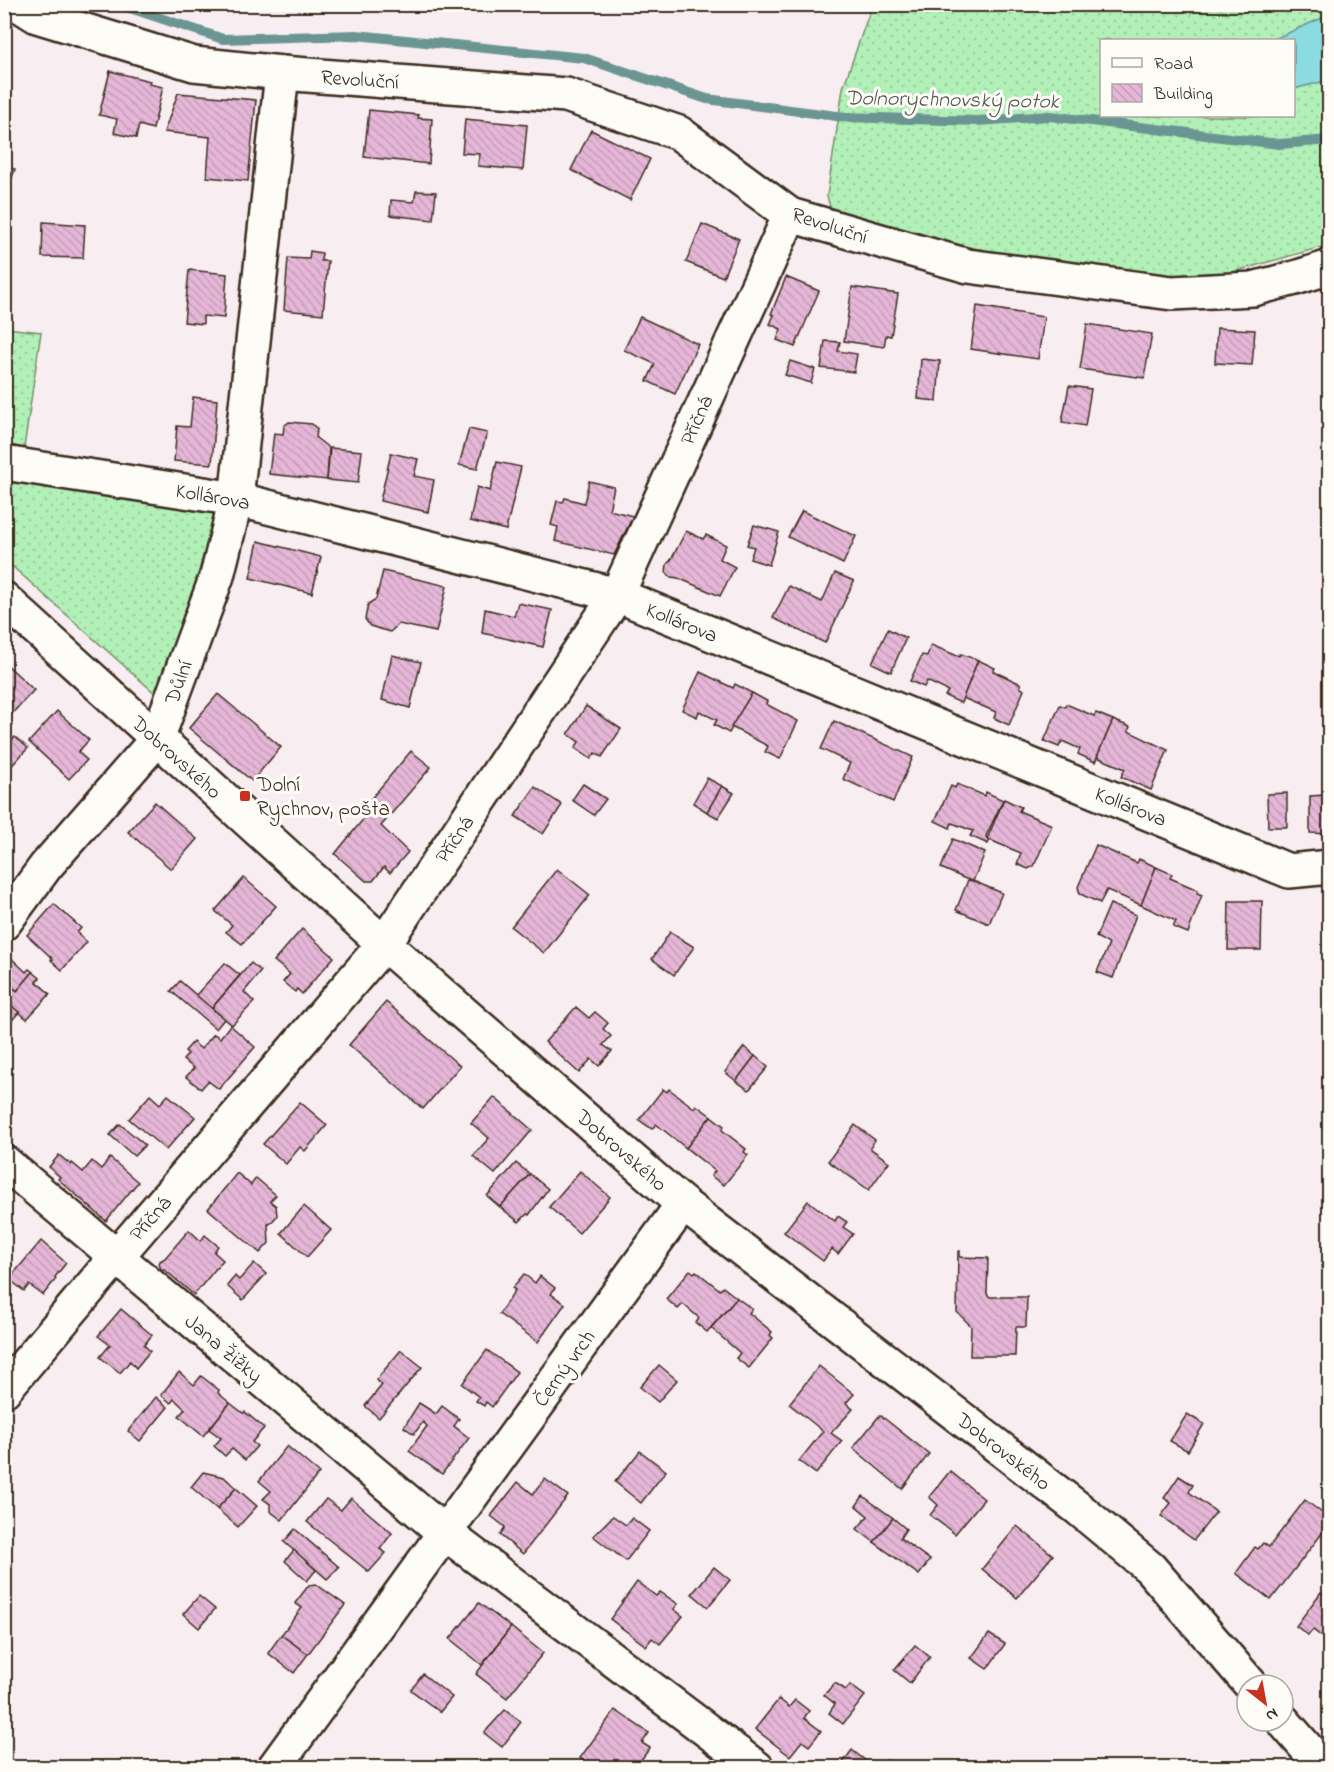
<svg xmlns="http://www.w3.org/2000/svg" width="1334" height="1772" viewBox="0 0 1334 1772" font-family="'Indie Flower',sans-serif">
  <defs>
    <pattern id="grass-dots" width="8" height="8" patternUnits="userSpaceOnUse" patternTransform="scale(1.5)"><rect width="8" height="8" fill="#b1f0b7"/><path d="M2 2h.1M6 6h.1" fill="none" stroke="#99ce9d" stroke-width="1.8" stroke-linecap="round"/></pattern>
    <pattern id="building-back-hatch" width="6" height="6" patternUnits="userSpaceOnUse" patternTransform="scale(1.5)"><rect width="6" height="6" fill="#e5b6d7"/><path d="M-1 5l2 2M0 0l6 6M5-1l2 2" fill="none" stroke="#c59db8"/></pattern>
  </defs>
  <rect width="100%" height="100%" fill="#f8eef1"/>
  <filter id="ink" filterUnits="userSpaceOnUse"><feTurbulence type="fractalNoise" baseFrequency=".0167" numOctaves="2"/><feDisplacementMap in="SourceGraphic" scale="12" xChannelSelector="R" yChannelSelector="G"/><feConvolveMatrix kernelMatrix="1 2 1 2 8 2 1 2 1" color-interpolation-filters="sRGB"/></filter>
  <g filter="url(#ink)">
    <g fill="url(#grass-dots)" stroke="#768d6a" stroke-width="1.5" fill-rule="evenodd">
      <path d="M 872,5 L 1329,5 L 1329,245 L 1229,273 L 1159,276 L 1072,269 L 931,239 L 849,218 L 830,207 L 827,196 L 843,88 ZM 1102,40 L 1294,40 L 1294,116 L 1102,116 Z"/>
      <polygon points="5,328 41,332 24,448 5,444"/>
      <polygon points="5,478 218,510 166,676 157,695 5,560"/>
    </g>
    <polygon fill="#8bdce1" stroke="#6b9593" stroke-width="1.5" points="1329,15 1329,78 1325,81 1294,89 1294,40 1272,40"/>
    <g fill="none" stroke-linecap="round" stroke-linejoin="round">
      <polyline stroke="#6b9593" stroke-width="10" points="118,4 223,39 356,35 584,58 707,99 844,117 978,121 1050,116 1279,144 1330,140"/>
    </g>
    <g fill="url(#building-back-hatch)" stroke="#3b2a1e" stroke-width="1.5">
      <polygon points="110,71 150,81 149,84 163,87 153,129 139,125 136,138 114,133 117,119 99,115"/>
      <polygon points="178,93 256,100 248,181 207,177 210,137 164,132"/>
      <polygon points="369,110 419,115 418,118 432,119 429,164 364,157"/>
      <polygon points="465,119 527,125 523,170 478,166 480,154 462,153"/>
      <polygon points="591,130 650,159 630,200 571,170"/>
      <polygon points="4,167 15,169 4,201"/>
      <polygon points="416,191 436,192 433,220 390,215 391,200 414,202"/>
      <polygon points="43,222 85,225 83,258 42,257"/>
      <polygon points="702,224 739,239 723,277 686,262"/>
      <polygon points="310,251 322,253 321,261 328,261 323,314 284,310 288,258 309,259"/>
      <polygon points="189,270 227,274 224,318 203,316 203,324 184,322"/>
      <polygon points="786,277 819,291 795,347 777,340 781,329 770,324 774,315 771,314"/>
      <polygon points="852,287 898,294 891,336 886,335 884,347 844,341"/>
      <polygon points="977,306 1044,317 1038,359 971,349"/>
      <polygon points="640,317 698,344 675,394 647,381 655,364 624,350"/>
      <polygon points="1087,324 1152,334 1144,378 1080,369"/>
      <polygon points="1217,328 1255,330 1252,365 1215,363"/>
      <polygon points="825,341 840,342 838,351 857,354 854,372 821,368"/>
      <polygon points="921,359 940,361 937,401 918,399"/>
      <polygon points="790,361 815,369 811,383 785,375"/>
      <polygon points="1069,386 1091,389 1085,426 1062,422"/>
      <polygon points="193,397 217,400 212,464 174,461 177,426 190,427"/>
      <polygon points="289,422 312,424 317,429 316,438 329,448 327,480 269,474 274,433 283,434 284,426"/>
      <polygon points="469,429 487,433 477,469 459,465"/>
      <polygon points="330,448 362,451 358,483 327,480"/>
      <polygon points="391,453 418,459 414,476 434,480 428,512 380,501"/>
      <polygon points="497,462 521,467 506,530 470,521 477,487 490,491"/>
      <polygon points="589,481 614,487 609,510 633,516 614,555 555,541 558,527 551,525 557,501 563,502 565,498 584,503"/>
      <polygon points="802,511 856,536 843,564 788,537"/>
      <polygon points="754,525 779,532 769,565 750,559 754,547 747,545"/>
      <polygon points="686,531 703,539 706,535 726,545 720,559 735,567 720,596 678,578 671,577 666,572 667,564 671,560"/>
      <polygon points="258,541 321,557 312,593 250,578"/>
      <polygon points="383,571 447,586 436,632 399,624 390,632 370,626 365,619 368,604 376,599"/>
      <polygon points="835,573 854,581 825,643 773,618 789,586 822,602"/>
      <polygon points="518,603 552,610 543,647 482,633 485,609 514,616"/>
      <polygon points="888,629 906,638 891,672 872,663"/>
      <polygon points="931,645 960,657 961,654 978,660 961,703 945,696 948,691 927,681 924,687 910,681 922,655 927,656"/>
      <polygon points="392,655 421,662 410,708 382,700"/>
      <polygon points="978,660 995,668 993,671 1021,684 1020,687 1024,690 1009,725 994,718 996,712 963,698"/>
      <polygon points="4,662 34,690 4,722"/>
      <polygon points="700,672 733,688 735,684 752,693 729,733 714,725 717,720 699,711 697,717 682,710"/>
      <polygon points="752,693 767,701 766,704 798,721 780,759 765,752 768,746 731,727"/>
      <polygon points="218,694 281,747 252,781 189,728"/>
      <polygon points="1066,704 1094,716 1096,713 1113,720 1095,762 1078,754 1080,749 1062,741 1059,747 1044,741 1060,705 1065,707"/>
      <polygon points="586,706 621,729 602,757 595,753 591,759 575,748 579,742 568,734"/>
      <polygon points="57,711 89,740 78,752 87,760 69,779 29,742"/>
      <polygon points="1113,720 1130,727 1128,731 1168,750 1151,790 1121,777 1125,769 1097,757"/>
      <polygon points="834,721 913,757 893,802 843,779 850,763 821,749"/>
      <polygon points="15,737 28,748 4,774 4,748"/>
      <polygon points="411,751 431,767 381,826 408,852 390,873 384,867 373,881 366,881 335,854 365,817 359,813"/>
      <polygon points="707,778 722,786 707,812 693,803"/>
      <polygon points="583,784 606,799 594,815 572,800"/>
      <polygon points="957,784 985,796 986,792 1003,800 986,836 987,839 990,839 988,844 970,836 973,831 952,823 950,828 935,821 951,786 955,788"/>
      <polygon points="1327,784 1330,784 1330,834 1310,833 1310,796 1326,795"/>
      <polygon points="722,786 734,793 718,818 707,812"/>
      <polygon points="535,787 562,805 543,834 515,816"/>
      <polygon points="1287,793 1287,827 1268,827 1267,794"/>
      <polygon points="1004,799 1021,807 1019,811 1052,825 1034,866 1028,869 1017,864 1021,853 987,839"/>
      <polygon points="155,802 197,839 171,869 128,832"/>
      <polygon points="953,839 985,853 973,881 968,880 941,868"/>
      <polygon points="1096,845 1137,863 1139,859 1156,867 1141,905 1107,890 1100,903 1080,894 1078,887"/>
      <polygon points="1156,867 1172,874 1170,878 1198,890 1197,893 1202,895 1188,933 1173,927 1176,921 1141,905"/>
      <polygon points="557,869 590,895 544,953 511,927"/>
      <polygon points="244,878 276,906 242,944 226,932 232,925 215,911"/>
      <polygon points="968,880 973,881 1002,893 989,924 956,910"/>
      <polygon points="1229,901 1262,901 1261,950 1228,950"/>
      <polygon points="54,904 81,928 77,933 87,942 62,970 51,960 53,959 27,935"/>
      <polygon points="1110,904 1136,915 1113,978 1097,972 1109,944 1096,937"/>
      <polygon points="302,929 334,957 302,994 297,989 295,992 283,982 290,974 274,961"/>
      <polygon points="670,932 694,947 674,975 652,959"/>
      <polygon points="9,956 26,972 29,969 33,972 17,991 12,987 4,995 4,961"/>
      <polygon points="225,963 240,975 211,1009 196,995"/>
      <polygon points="251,963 261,971 244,992 254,1002 232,1025 212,1008"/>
      <polygon points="33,972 40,978 36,981 50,994 27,1019 4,1000 4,995 12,987 17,991"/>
      <polygon points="180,981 224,1019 216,1029 171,991"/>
      <polygon points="4,1000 19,1012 8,1025 4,1022"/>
      <polygon points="386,1002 460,1066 423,1109 349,1045"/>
      <polygon points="576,1007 589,1018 595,1012 608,1023 603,1029 611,1036 603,1045 612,1051 599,1066 591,1059 579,1073 545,1042"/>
      <polygon points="230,1025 255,1047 219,1089 208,1081 201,1089 186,1077 194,1068 183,1060 188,1054 185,1051 193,1042 201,1049 214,1034 220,1038"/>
      <polygon points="744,1047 755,1056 736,1081 725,1072"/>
      <polygon points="755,1056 768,1067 749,1090 736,1081"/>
      <polygon points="663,1089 667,1092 669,1089 694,1108 696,1105 711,1116 686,1148 656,1124 652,1129 639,1120"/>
      <polygon points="150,1095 160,1104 168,1095 195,1117 166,1150 129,1119"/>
      <polygon points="494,1097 532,1130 495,1174 473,1156 489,1138 471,1123"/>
      <polygon points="300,1102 327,1125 305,1151 300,1147 286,1164 263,1144"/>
      <polygon points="711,1116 724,1126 722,1130 746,1149 744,1152 748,1155 724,1185 711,1176 715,1171 686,1148"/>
      <polygon points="120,1124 145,1145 134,1156 110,1135"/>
      <polygon points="855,1125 875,1140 870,1148 889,1162 869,1190 828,1161"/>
      <polygon points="59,1155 71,1165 72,1163 83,1172 92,1161 101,1169 110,1158 138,1182 106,1221 58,1179 60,1177 49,1167"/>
      <polygon points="516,1163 530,1174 500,1207 487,1196"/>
      <polygon points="580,1171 610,1197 579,1233 549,1207"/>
      <polygon points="237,1173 251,1185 256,1178 276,1195 270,1201 276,1206 277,1216 270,1224 268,1224 269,1243 260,1253 208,1209"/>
      <polygon points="530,1174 548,1189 529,1215 527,1214 519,1222 500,1207"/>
      <polygon points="808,1201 835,1221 838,1216 847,1222 843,1227 853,1234 838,1254 832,1249 823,1261 784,1232"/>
      <polygon points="304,1206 331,1230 307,1257 281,1233"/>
      <polygon points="189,1230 201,1241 205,1235 218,1246 214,1252 223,1260 194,1295 166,1271 161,1269 159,1264 160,1261 165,1258"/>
      <polygon points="41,1241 66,1263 55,1277 56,1279 43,1295 29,1285 24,1291 9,1279"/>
      <polygon points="960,1251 960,1257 988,1258 987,1294 990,1297 1027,1297 1026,1327 1016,1327 1015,1356 970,1356 971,1326 957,1312 958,1252"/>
      <polygon points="254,1263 266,1274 243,1300 227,1286 235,1276 239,1280"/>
      <polygon points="690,1270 694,1273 696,1271 720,1290 723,1287 737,1298 707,1332 696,1323 699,1318 683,1304 678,1309 666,1299"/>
      <polygon points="524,1274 535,1283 540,1276 555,1288 551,1294 565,1304 538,1342 499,1314 515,1290 512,1288"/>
      <polygon points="737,1298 752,1309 749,1313 772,1332 770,1335 773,1338 749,1368 736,1358 740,1353 711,1328"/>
      <polygon points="121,1309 152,1335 144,1345 150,1351 136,1368 130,1361 120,1373 100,1357 110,1345 98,1336"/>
      <polygon points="401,1350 422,1367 379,1418 365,1406 382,1385 376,1380"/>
      <polygon points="487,1350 517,1372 492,1407 486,1402 484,1406 476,1401 479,1397 462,1384"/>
      <polygon points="659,1365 677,1380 658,1402 640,1387"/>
      <polygon points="819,1366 854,1394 846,1403 853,1409 831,1433 842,1441 816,1474 799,1461 823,1431 789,1404"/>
      <polygon points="179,1372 194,1385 201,1376 219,1390 218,1393 230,1403 203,1436 179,1416 185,1409 174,1399 171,1403 161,1395"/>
      <polygon points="156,1397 168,1407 140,1441 128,1431"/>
      <polygon points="230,1403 243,1413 245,1412 264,1428 252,1442 257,1446 245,1460 232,1449 225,1456 214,1446 221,1438 209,1429"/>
      <polygon points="419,1403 436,1414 442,1406 459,1419 454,1426 469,1438 442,1474 409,1451 427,1426 423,1422 414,1434 404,1427"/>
      <polygon points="1187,1414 1204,1424 1188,1451 1170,1441"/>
      <polygon points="880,1415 929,1454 902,1489 853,1448"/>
      <polygon points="287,1446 319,1473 282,1520 270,1511 270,1504 263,1499 271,1491 259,1481"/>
      <polygon points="640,1451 666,1471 641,1503 615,1482"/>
      <polygon points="950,1471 984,1499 955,1534 930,1515 938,1505 929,1497"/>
      <polygon points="203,1472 224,1477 236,1488 217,1509 191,1487"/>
      <polygon points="1179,1476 1193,1485 1189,1492 1216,1512 1194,1540 1161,1516 1171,1503 1164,1498"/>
      <polygon points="545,1479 568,1496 523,1554 500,1535 505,1527 491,1516 518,1482 533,1494"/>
      <polygon points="236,1488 257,1506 238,1527 217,1509"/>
      <polygon points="863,1496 893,1518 874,1542 857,1529 868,1516 856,1506"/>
      <polygon points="351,1498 392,1533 380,1549 386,1553 369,1572 307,1522 326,1499 341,1510"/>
      <polygon points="1305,1500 1330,1519 1330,1523 1271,1600 1236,1573 1255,1547 1258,1549 1263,1543 1269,1547"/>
      <polygon points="613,1516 626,1525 632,1518 649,1531 626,1561 593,1536"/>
      <polygon points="893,1518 906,1529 900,1538 930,1560 919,1575 874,1542"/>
      <polygon points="1017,1526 1053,1555 1017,1598 982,1569"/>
      <polygon points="295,1529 339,1567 327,1579 284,1542"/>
      <polygon points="294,1550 316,1570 307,1581 285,1561"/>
      <polygon points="714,1567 730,1580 708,1607 692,1594"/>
      <polygon points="637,1582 656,1596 660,1592 678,1604 674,1609 683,1616 660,1644 652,1638 646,1646 610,1619"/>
      <polygon points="316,1584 345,1605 308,1654 281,1635 302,1608 295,1603 309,1585"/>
      <polygon points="1321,1592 1330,1598 1330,1643 1313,1630 1308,1635 1296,1626"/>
      <polygon points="199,1596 215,1609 199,1628 183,1614"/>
      <polygon points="479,1603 511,1627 482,1665 450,1639"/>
      <polygon points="511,1627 543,1653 507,1698 476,1674"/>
      <polygon points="989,1634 1005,1644 987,1669 971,1658"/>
      <polygon points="281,1635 308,1654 294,1673 268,1653"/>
      <polygon points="915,1645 930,1657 910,1683 894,1670"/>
      <polygon points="423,1674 452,1697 440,1712 411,1690"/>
      <polygon points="835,1683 846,1690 850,1685 865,1696 843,1724 829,1713 835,1704 824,1695"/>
      <polygon points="779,1699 789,1707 795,1700 809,1711 804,1718 821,1731 809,1746 802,1741 790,1756 755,1729"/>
      <polygon points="505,1710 521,1722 502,1747 484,1733"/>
      <polygon points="615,1710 649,1733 642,1743 650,1748 637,1765 640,1768 592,1768 580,1758"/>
      <polygon points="852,1750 875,1768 839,1768"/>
      <polygon points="887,1760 897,1768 881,1768"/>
      <polygon points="156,1761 165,1768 151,1768"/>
    </g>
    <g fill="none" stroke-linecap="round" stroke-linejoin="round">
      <defs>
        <g id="minor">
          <polyline points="18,4 37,16 194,64 282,73 566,95 679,133 790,215 968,266 1172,293 1253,289 1295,278 1330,267"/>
          <polyline points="4,463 236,499 617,595 1289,871 1330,867"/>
          <polyline points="4,599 384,944 683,1204 1079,1509 1150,1568 1251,1685"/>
          <polyline points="4,923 46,866 157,739 217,576 236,499 282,73"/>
          <polyline points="4,1162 445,1533 757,1768"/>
          <polyline points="4,1390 116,1257 384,944 617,595 790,215"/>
          <polyline points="1283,1721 1324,1768"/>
          <polyline points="274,1768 683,1204"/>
        </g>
      </defs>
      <use href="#minor" stroke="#3b2a1e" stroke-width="38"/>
      <use href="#minor" stroke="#fdfcf7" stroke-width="33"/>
    </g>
  </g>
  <rect fill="#c8321e" stroke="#fdfcf7" stroke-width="2" x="239" y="790" width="12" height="12" rx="3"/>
  <g text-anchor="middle" stroke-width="6" stroke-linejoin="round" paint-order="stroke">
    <g font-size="21" fill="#3b2a1e" stroke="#fdfcf7">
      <text transform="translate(360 79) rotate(4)" y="7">Revoluční</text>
      <text transform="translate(830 225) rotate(18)" y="7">Revoluční</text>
      <text transform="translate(696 420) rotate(-66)" y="7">Příčná</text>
      <text transform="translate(213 496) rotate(10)" y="7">Kollárova</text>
      <text transform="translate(682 622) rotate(22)" y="7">Kollárova</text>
      <text transform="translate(178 682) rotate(-70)" y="7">Důlní</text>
      <text transform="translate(177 757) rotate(42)" y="7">Dobrovského</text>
      <text transform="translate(1131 806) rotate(22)" y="7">Kollárova</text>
      <text transform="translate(454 839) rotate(-56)" y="7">Příčná</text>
      <text transform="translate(622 1150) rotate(41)" y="7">Dobrovského</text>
      <text transform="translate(150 1218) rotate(-49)" y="7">Příčná</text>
      <text transform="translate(224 1348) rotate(40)" y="7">Jana Žižky</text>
      <text transform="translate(564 1368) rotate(-54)" y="7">Černý vrch</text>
      <text transform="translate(1004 1451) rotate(38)" y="7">Dobrovského</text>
    </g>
    <g font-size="21" fill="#3b2a1e" stroke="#fdfcf7" text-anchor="start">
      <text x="257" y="791">Dolní<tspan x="257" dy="24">Rychnov, pošta</tspan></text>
    </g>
    <g font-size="22" font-style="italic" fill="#4f564f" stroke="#fdfcf7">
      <text transform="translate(952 98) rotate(1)" y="8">Dolnorychnovský potok</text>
    </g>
  </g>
  <rect width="1334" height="1772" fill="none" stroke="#fdfcf7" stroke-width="24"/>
  <rect x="12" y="12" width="1310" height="1748" fill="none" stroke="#3b2a1e" stroke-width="2" filter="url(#ink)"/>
  <rect x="1100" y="39" width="195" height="78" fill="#fdfcf7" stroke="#afa8a0" stroke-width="1.5"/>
  <rect x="1112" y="58" width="30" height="9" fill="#fdfcf7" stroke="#afa8a0" stroke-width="1.5"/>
  <text x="1154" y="69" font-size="18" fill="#3b2a1e">Road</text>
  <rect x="1112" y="84" width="30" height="18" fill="url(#building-back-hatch)" stroke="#afa8a0" stroke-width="1.5"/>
  <text x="1154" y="99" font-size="18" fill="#3b2a1e">Building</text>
  <g transform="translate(1265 1703) rotate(149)"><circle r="28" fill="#fdfcf7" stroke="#afa8a0" stroke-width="1.5"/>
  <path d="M0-4.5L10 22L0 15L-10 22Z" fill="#c8321e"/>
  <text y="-9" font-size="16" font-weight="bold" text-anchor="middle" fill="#3b2a1e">N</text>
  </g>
</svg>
